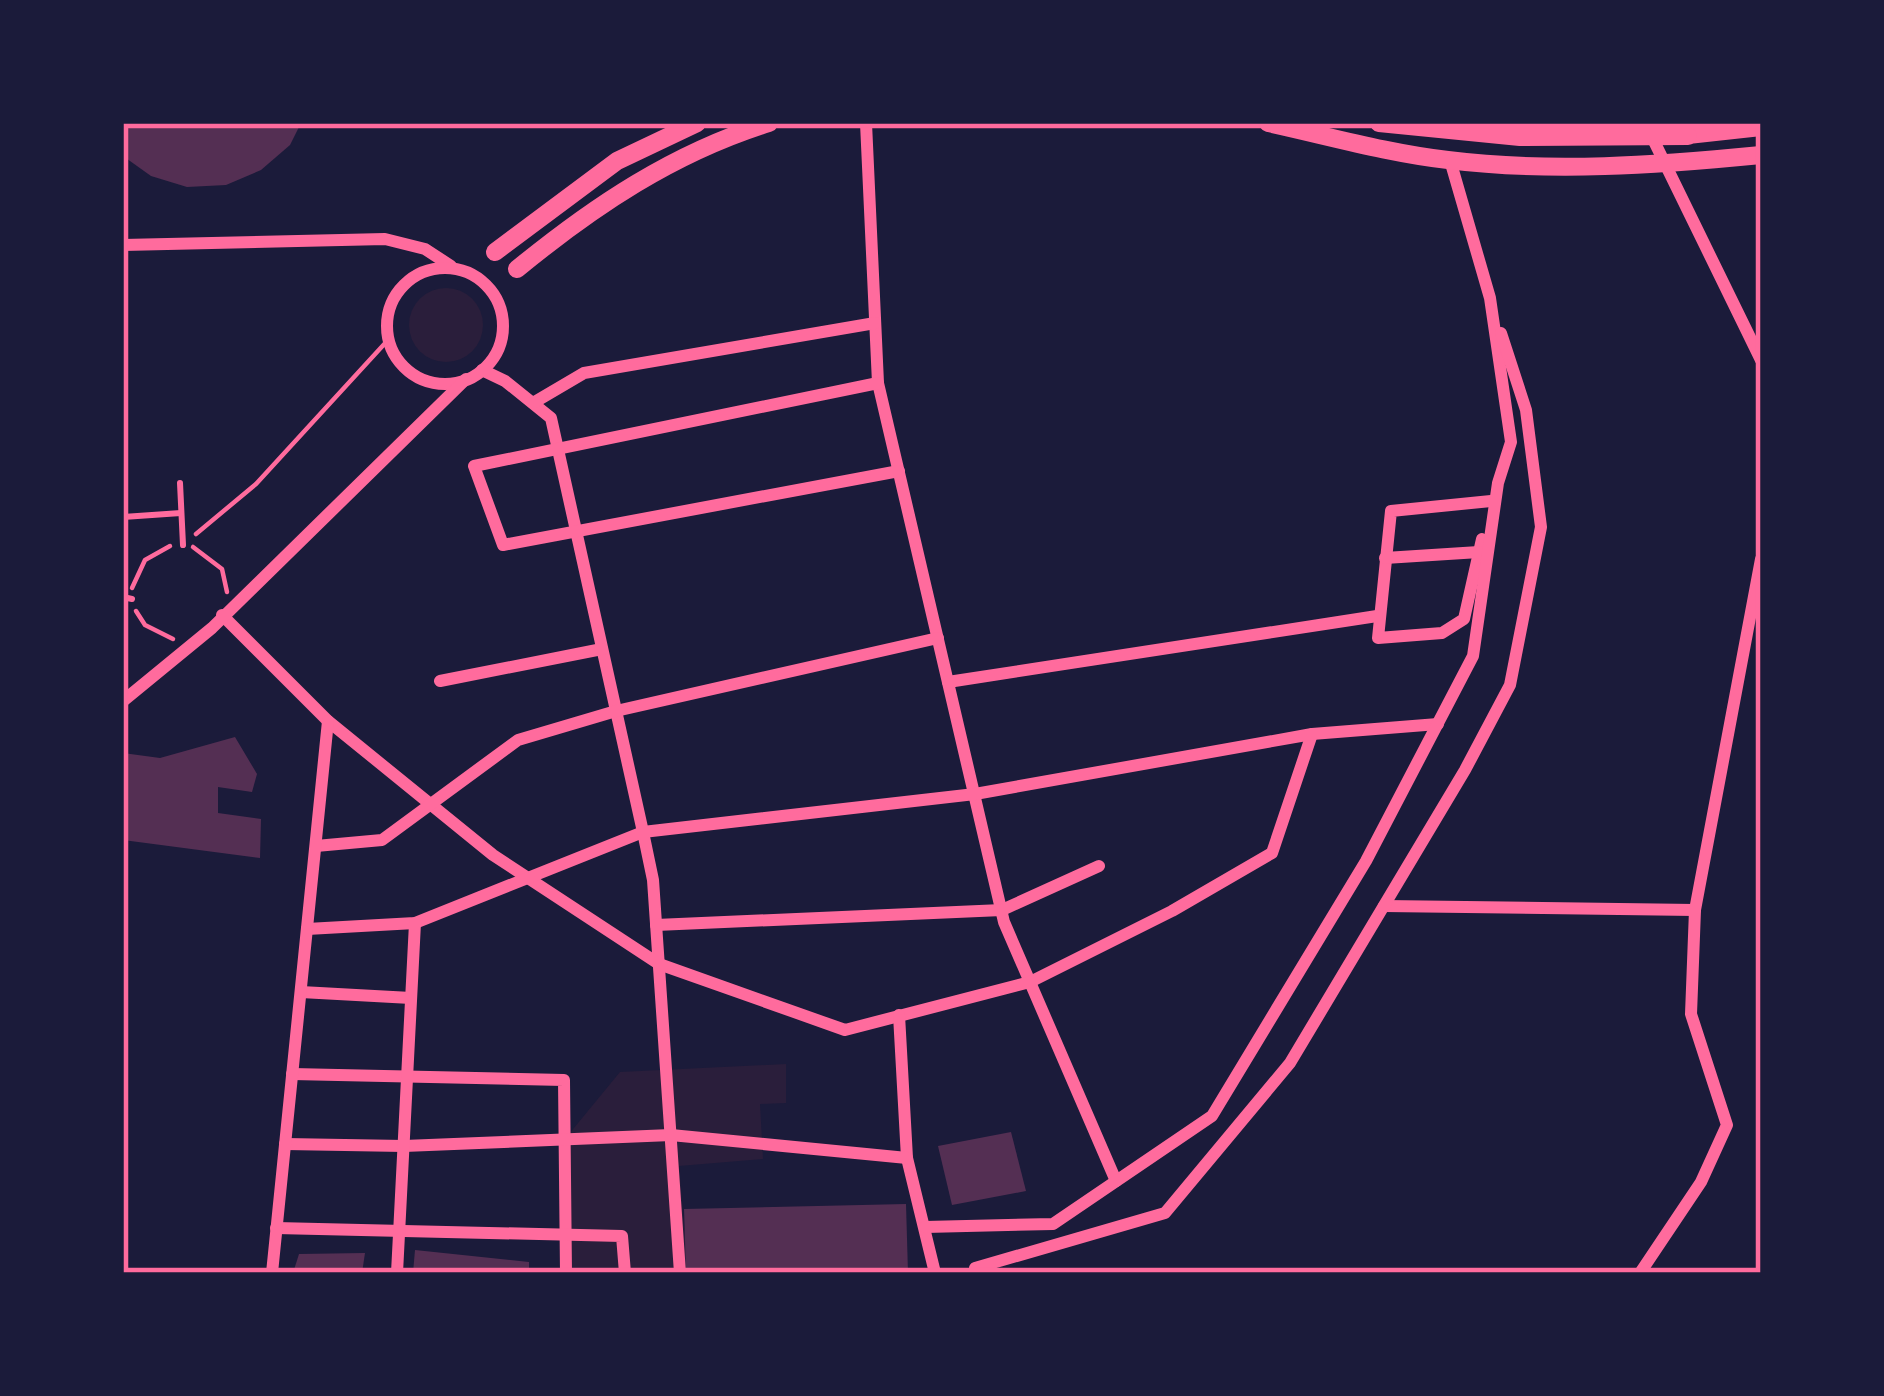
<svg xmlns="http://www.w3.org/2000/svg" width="1884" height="1396" viewBox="0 0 1884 1396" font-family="'Public Sans',sans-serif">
  <rect width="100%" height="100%" fill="#1b1b3a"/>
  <g fill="#2a1e3b">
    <circle cx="446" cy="325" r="37"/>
    <polygon points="786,1064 786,1103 760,1104 763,1159 679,1166 688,1273 563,1273 560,1145 620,1072"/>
  </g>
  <g fill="#542f53">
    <polygon points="123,123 301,123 290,145 261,170 226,185 187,187 151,176 123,156"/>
    <polygon points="235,737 257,774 252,792 218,787 218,813 261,819 260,858 123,840 123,753 160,758"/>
    <polygon points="1011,1132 1026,1191 952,1205 938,1146"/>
    <polygon points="906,1204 908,1273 686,1273 684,1209"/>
    <polygon points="415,1250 529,1262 529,1273 413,1273"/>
    <polygon points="365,1253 362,1273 293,1273 299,1254"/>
  </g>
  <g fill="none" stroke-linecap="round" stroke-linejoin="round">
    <g stroke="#ff6b9d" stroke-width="4.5">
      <polyline points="196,534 256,484 388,340"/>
      <polyline points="193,547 222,569 227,592"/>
      <polyline points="132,588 145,560 170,546"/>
      <polyline points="136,611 145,625 173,639"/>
    </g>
    <g stroke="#ff6b9d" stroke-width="6">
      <polyline points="180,483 183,545"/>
      <polyline points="123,517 181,513"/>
      <polyline points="123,597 132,599"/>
    </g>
    <g stroke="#ff6b9d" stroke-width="12">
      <polyline points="866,123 878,383 1004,922 1116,1181"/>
      <polyline points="1652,137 1761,360"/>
      <polyline points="123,245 385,239 425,249 451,266"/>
      <circle cx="445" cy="326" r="58"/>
      <polyline points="482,370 505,381 551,418 643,832 653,880 680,1273"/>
      <polyline points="878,383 474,466 503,545 899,471"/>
      <polyline points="533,403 584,373 875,323"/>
      <polyline points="1482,539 1464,619 1442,633 1378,638 1391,511 1491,501"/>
      <polyline points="1385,558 1479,552"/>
      <polyline points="222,615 328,721 493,855 659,964 845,1030 1030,982 1172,911 1272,853 1312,734"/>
      <polyline points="440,681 602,649"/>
      <polyline points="948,682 1377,616"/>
      <polyline points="123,701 212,628 466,379"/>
      <polyline points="316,846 382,840 518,740 616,711 938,638"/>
      <polyline points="1384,906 1695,910"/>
      <polyline points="656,925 1002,910 1099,866"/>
      <polyline points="307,929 415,923 643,832 975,794 1312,734 1438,724"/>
      <polyline points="301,992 411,998"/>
      <polyline points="899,1015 907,1158 935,1273"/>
      <polyline points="292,1074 564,1080 566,1273"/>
      <polyline points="285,1144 404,1146 671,1135 907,1158"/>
      <polyline points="925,1227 1053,1224 1212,1116 1366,861 1473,656 1498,483 1511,442 1490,298 1450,160"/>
      <polyline points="276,1228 622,1236 625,1273"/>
      <polyline points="272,1273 328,721"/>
      <polyline points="397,1273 415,923"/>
      <polyline points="976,1273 975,1268 1165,1213 1290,1063 1465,770 1510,685 1541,527 1526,410 1501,333"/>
      <polyline points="1640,1273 1701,1182 1727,1125 1691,1014 1695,910 1761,559"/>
    </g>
    <polyline stroke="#ff6b9d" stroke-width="16" points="1688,136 1761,128"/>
    <g stroke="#ff6b9d" stroke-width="18">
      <path d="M 1268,123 C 1328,136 1387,153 1448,160 C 1552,173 1657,165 1761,155"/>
      <polyline points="1379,123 1520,137 1688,136"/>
      <polyline points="495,252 617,161 697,123"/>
      <path d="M 517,269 C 594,206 673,153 769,123"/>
    </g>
  </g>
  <rect width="1884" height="1396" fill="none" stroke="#1b1b3a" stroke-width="252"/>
  <rect x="126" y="126" width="1632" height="1144" fill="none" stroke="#ff6b9d" stroke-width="4.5"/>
</svg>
